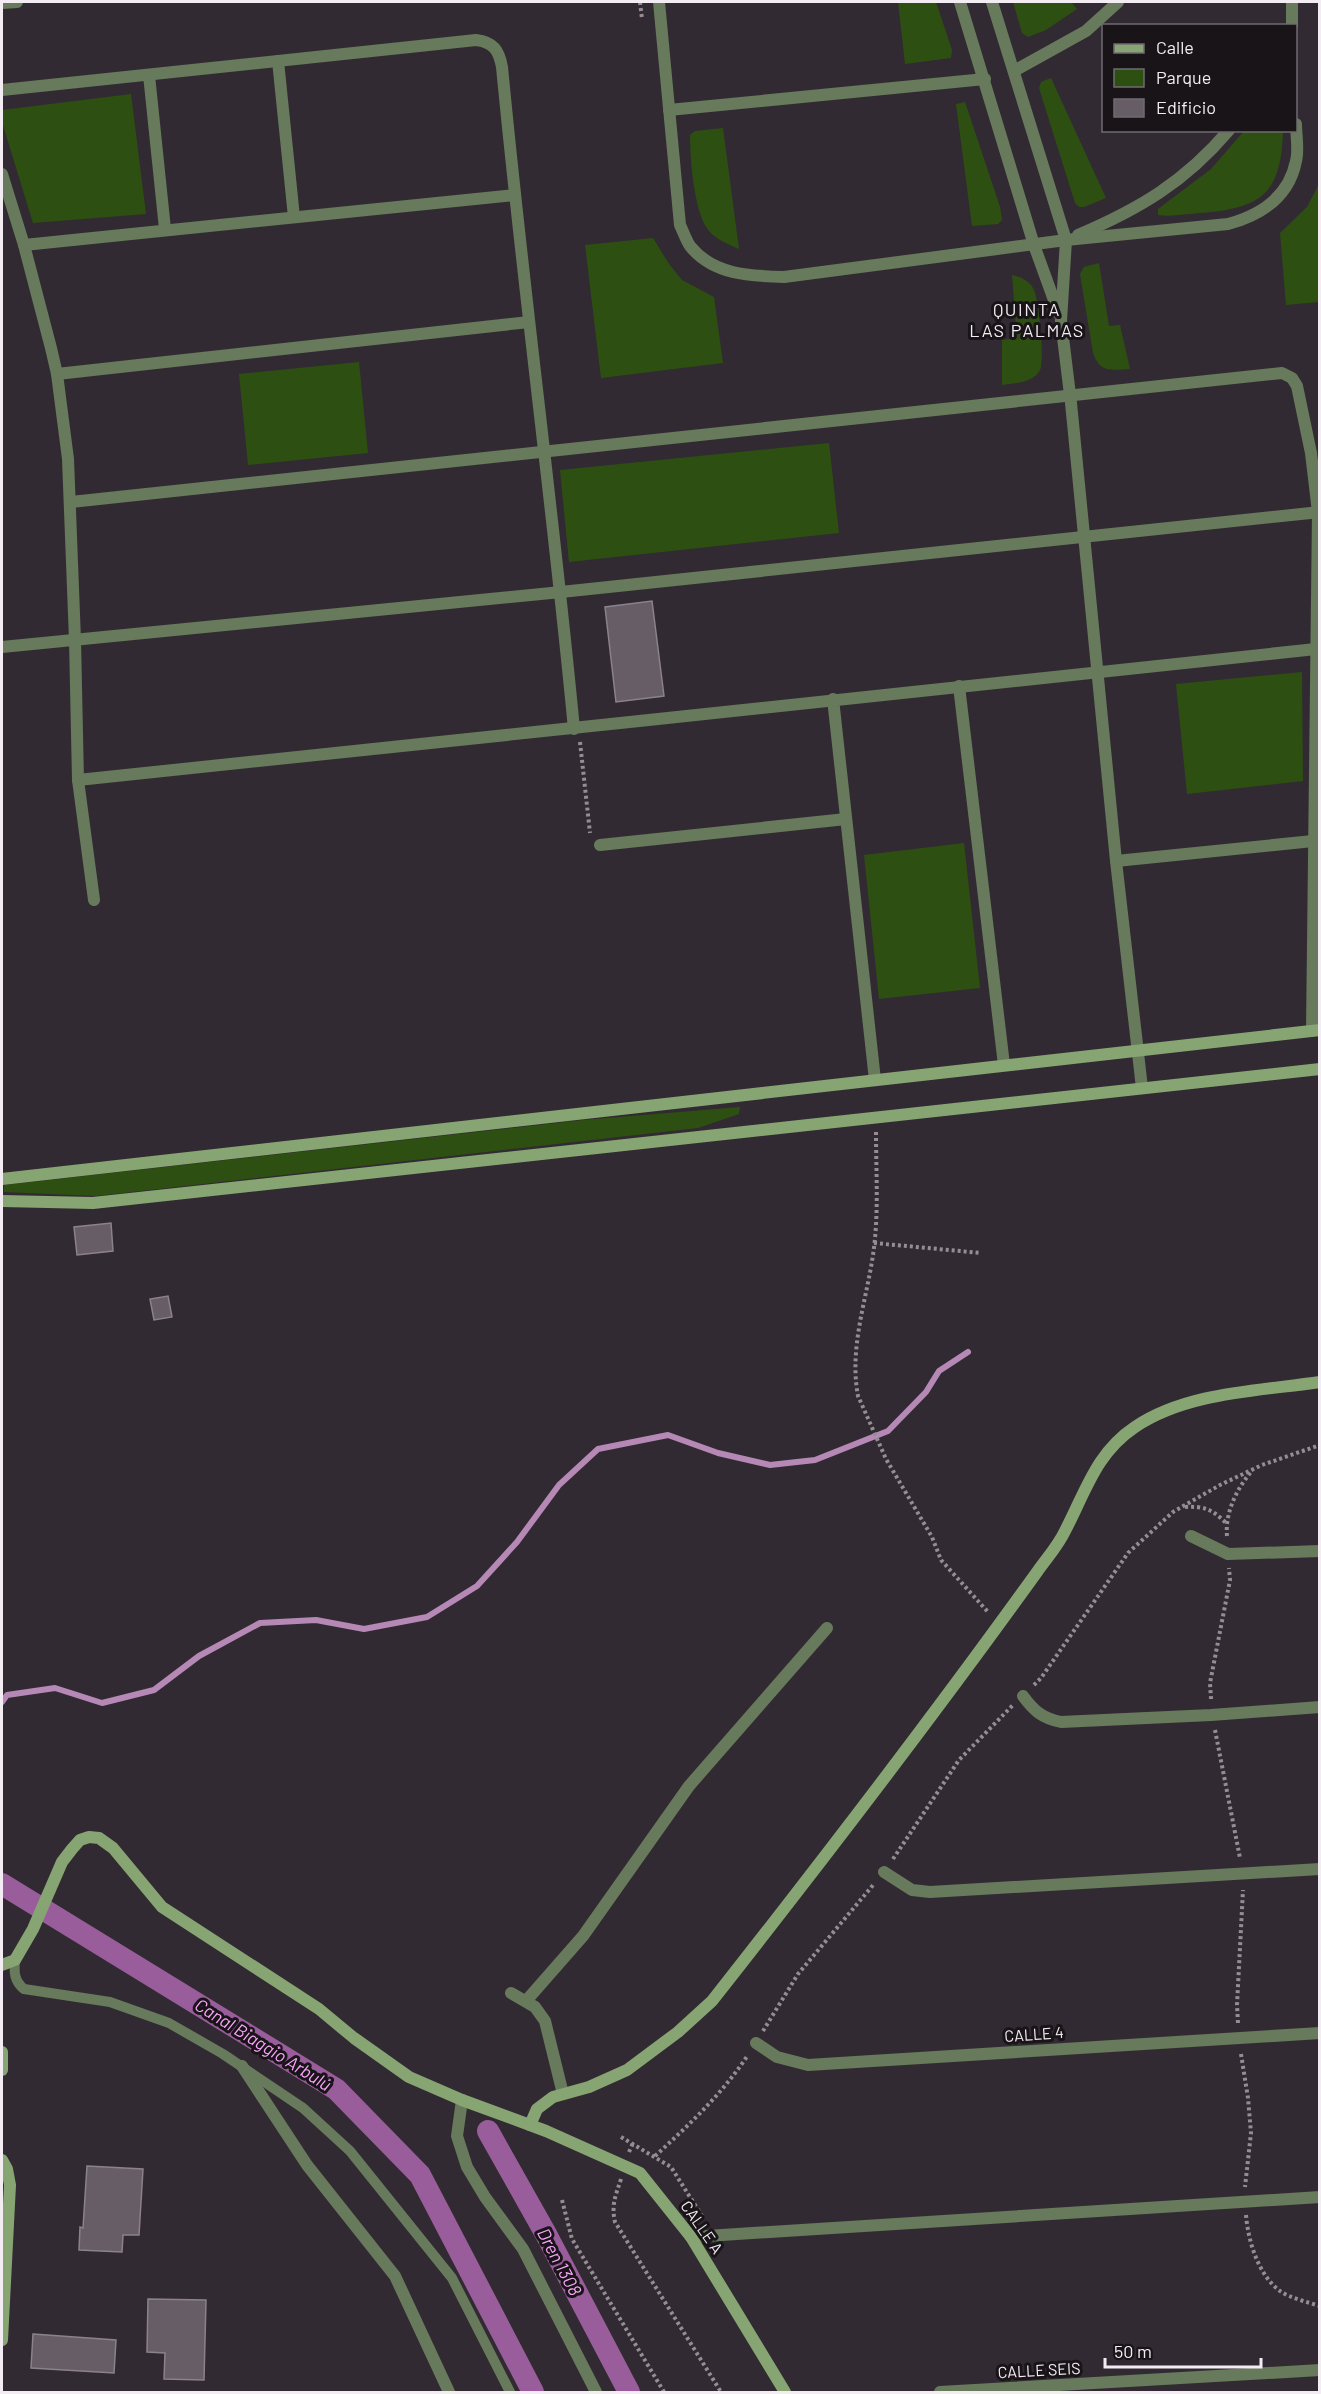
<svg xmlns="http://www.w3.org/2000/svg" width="1321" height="2394" viewBox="0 0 1321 2394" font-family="Barlow,sans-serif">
  <rect width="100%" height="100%" fill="#322a32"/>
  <g fill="#2e4f12">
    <polygon points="898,2 936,2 952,50 951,58 905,64"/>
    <polygon points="1013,2 1071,2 1077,9 1046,30 1028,37 1022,33"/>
    <polygon points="1051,78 1106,198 1084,207 1079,207 1075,203 1039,88 1041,82"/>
    <polygon points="131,94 146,214 33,223 2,122 2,110"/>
    <polygon points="965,102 1000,207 1002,220 998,224 972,226 956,104"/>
    <path d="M 723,128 L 739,249 C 728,244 717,240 710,232 C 694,216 690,158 690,135 L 695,131 Z"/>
    <path d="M 1244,131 L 1283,131 C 1281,194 1262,208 1200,213 C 1187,214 1171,217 1158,215 L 1158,209 L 1211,169 Z"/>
    <polygon points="1319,184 1319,302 1286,305 1280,233 1307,207"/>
    <polygon points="653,238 669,264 682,280 714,297 723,363 601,378 585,245"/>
    <path d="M 1099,263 L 1109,326 L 1120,325 L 1130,369 C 1111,370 1100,373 1093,353 L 1080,274 L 1084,267 Z"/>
    <path d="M 1012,275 C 1021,277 1030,281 1034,290 C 1039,303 1045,358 1040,370 C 1033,383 1015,383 1002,385 L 1002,340 L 1017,338 Z"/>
    <polygon points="359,362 368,453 248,465 239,374"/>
    <polygon points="829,443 839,533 569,562 560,470"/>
    <polygon points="1302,672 1303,781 1187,794 1176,684"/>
    <polygon points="964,843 980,988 879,999 864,855"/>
    <polygon points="740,1107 739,1114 698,1128 96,1196 4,1192 4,1185 583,1120"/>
  </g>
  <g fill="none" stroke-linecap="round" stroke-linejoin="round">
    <polyline stroke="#b588b5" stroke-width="6" points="2,1702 7,1695 55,1688 102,1703 154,1690 199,1656 260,1623 316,1620 364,1629 427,1617 477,1586 517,1542 559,1485 598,1449 668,1435 718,1453 770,1465 815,1460 888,1431 926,1392 939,1371 968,1352"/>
    <g stroke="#9a5d9b" stroke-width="22">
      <polyline points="2,1884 336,2089 420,2175 533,2392"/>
      <polyline points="488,2131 547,2236 629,2392"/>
    </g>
  </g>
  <g fill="#665d66" stroke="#8b828b" stroke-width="1.5">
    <polygon points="652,601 664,696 616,702 605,607"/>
    <polygon points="111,1223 113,1251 77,1255 74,1227"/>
    <polygon points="168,1296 172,1317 154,1320 150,1299"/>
    <polygon points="87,2166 143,2169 139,2235 123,2235 122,2252 79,2250 80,2227 83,2228"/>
    <polygon points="148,2299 206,2300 204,2380 164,2379 165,2353 147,2352"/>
    <polygon points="33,2334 116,2340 114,2373 31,2368"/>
  </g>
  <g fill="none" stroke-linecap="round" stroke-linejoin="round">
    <g stroke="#948d94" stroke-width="4" stroke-dasharray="3 3" stroke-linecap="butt">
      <polyline points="640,2 642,19"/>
      <polyline points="580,742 590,833"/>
      <path d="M 876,1132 C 876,1173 879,1215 873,1255 C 866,1302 849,1348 858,1396 L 886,1459 L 932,1537 L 941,1560 L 988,1612"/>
      <polyline points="874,1243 981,1253"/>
      <path d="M 1185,1507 C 1204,1506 1212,1509 1226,1523"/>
      <path d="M 1227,1536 C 1225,1513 1236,1490 1251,1472"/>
      <polyline points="1034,1685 1041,1678 1128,1553 1173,1512 1220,1485 1262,1465 1320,1445"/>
      <polyline points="1211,1699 1210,1683 1230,1580 1229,1568"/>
      <polyline points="1215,1730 1240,1858"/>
      <polyline points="893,1859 959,1760 1013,1705"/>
      <polyline points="1238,2023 1237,2005 1243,1890"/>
      <polyline points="763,2031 798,1974 874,1884"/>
      <polyline points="1241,2054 1248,2098 1251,2133 1245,2187"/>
      <polyline points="621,2137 671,2167 702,2216"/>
      <polyline points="629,2152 633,2143"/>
      <path d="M 655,2156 C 689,2125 722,2094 748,2055"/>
      <path d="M 621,2179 C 616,2195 611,2204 615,2222 L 721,2392"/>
      <polyline points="562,2200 572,2239 664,2392"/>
      <path d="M 1246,2215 C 1248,2240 1258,2275 1280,2291 C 1290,2298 1307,2302 1320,2306"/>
    </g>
    <path stroke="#677a5b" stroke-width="10" d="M 15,1960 C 14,1972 14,1981 24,1989 L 110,2002 L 169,2023 L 223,2054 L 303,2108 L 350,2151 L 452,2278 L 510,2392"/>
    <g stroke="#677a5b" stroke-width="12">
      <path d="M 659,2 L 680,225 C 683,231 686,240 690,246 C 713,275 750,276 784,277 L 1066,240 L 1228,224 C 1261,215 1289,197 1296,161 C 1299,150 1296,135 1296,124"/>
      <polyline points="960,2 1034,245 1059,314"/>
      <polyline points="992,2 1066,240 1061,321 1071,403 1116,861 1142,1088"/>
      <polyline points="1292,2 1292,26"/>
      <polyline points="2,3 17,2"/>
      <polyline points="278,61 294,217"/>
      <polyline points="1014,71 1086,31 1118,2"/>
      <polyline points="149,75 165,229"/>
      <path d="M 2,90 L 476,40 C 494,42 499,51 502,67 C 523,288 553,508 574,729"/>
      <polyline points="669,110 985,79"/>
      <polyline points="2,174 24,245 51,348 57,374 68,459 75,640 78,780 94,900"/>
      <path d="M 1078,235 C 1139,209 1185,182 1229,130"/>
      <polyline points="24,245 514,195"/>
      <polyline points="57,374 529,322"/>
      <polyline points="71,502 1282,373 1292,378 1297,386 1311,453 1318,512 1312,1031"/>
      <polyline points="2,647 561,592 1320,512"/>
      <polyline points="959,686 1004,1065"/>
      <polyline points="833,699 875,1080"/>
      <path d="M 78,780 C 491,738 903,692 1316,649"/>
      <polyline points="600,845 846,819"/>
      <polyline points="1116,861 1313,841"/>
      <polyline points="1191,1536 1228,1554 1320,1551"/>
      <path d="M 1023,1696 C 1034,1711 1042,1718 1061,1722 L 1211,1715 L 1320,1707"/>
      <polyline points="884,1872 912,1890 930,1892 1320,1869"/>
      <polyline points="511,1993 535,2007 545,2021 563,2094"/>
      <polyline points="526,2001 583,1936 689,1786 827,1628"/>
      <polyline points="756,2043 777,2057 808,2065 1320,2033"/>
      <polyline points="242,2066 307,2165 395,2276 449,2392"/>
      <polyline points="462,2100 457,2136 467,2167 485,2197 523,2249 596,2392"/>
      <polyline points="691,2237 1320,2197"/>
      <polyline points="940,2392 1320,2370"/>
    </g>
    <g stroke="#87a573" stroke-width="12">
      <polyline points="2,1179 1320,1030"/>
      <polyline points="2,1201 93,1203 1320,1069"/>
      <polyline points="2,1965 15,1960 33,1929 62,1862 72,1849 80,1840 89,1837 99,1838 113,1848 162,1907 319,2009 354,2038 409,2077 462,2100 546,2131 640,2173 691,2237 785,2392"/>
      <polyline points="2,2052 2,2070"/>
      <path d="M 530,2125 L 537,2109 L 553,2097 L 589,2087 L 627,2070 L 678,2032 L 712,2001 C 823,1860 932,1718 1037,1572 C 1046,1559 1058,1546 1065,1531 C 1086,1491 1096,1453 1135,1427 C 1187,1392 1259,1391 1320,1382"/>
      <polyline points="2,2160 7,2169 10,2185 2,2340"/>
    </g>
  </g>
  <g text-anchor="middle" stroke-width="6" stroke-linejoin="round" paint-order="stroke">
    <g font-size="16" fill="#f3edf3" stroke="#181418">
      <text transform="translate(1034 2034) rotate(-4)" y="6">CALLE 4</text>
      <text transform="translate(702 2227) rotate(55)" y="6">CALLE A</text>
      <text transform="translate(1039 2370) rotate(-3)" y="6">CALLE SEIS</text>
    </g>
    <g font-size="18" letter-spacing="1.5" fill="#f3edf3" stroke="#181418">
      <text x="1027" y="316">QUINTA<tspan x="1027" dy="21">LAS PALMAS</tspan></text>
    </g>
    <g font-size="18" font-style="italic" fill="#f8a5f9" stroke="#181418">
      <text transform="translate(263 2045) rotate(32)" y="6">Canal Biaggio Arbulú</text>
      <text transform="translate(559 2262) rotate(62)" y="6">Dren 1308</text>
    </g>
  </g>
  <rect width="1321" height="2394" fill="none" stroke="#f3edf3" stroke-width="6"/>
  <rect x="1102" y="24" width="195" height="108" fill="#181418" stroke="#706b70" stroke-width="1.5"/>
  <rect x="1114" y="44" width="30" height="9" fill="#87a573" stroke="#706b70" stroke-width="1.5"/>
  <text x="1156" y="54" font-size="18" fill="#f3edf3">Calle</text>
  <rect x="1114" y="69" width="30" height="18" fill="#2e4f12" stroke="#706b70" stroke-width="1.5"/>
  <text x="1156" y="84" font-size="18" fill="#f3edf3">Parque</text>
  <rect x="1114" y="99" width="30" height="18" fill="#665d66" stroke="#706b70" stroke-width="1.5"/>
  <text x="1156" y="114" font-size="18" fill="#f3edf3">Edificio</text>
  <path d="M1105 2358v9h156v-9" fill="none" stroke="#f3edf3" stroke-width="3"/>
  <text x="1114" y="2358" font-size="18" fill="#f3edf3" stroke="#181418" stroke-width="4.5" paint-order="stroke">50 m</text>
</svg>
